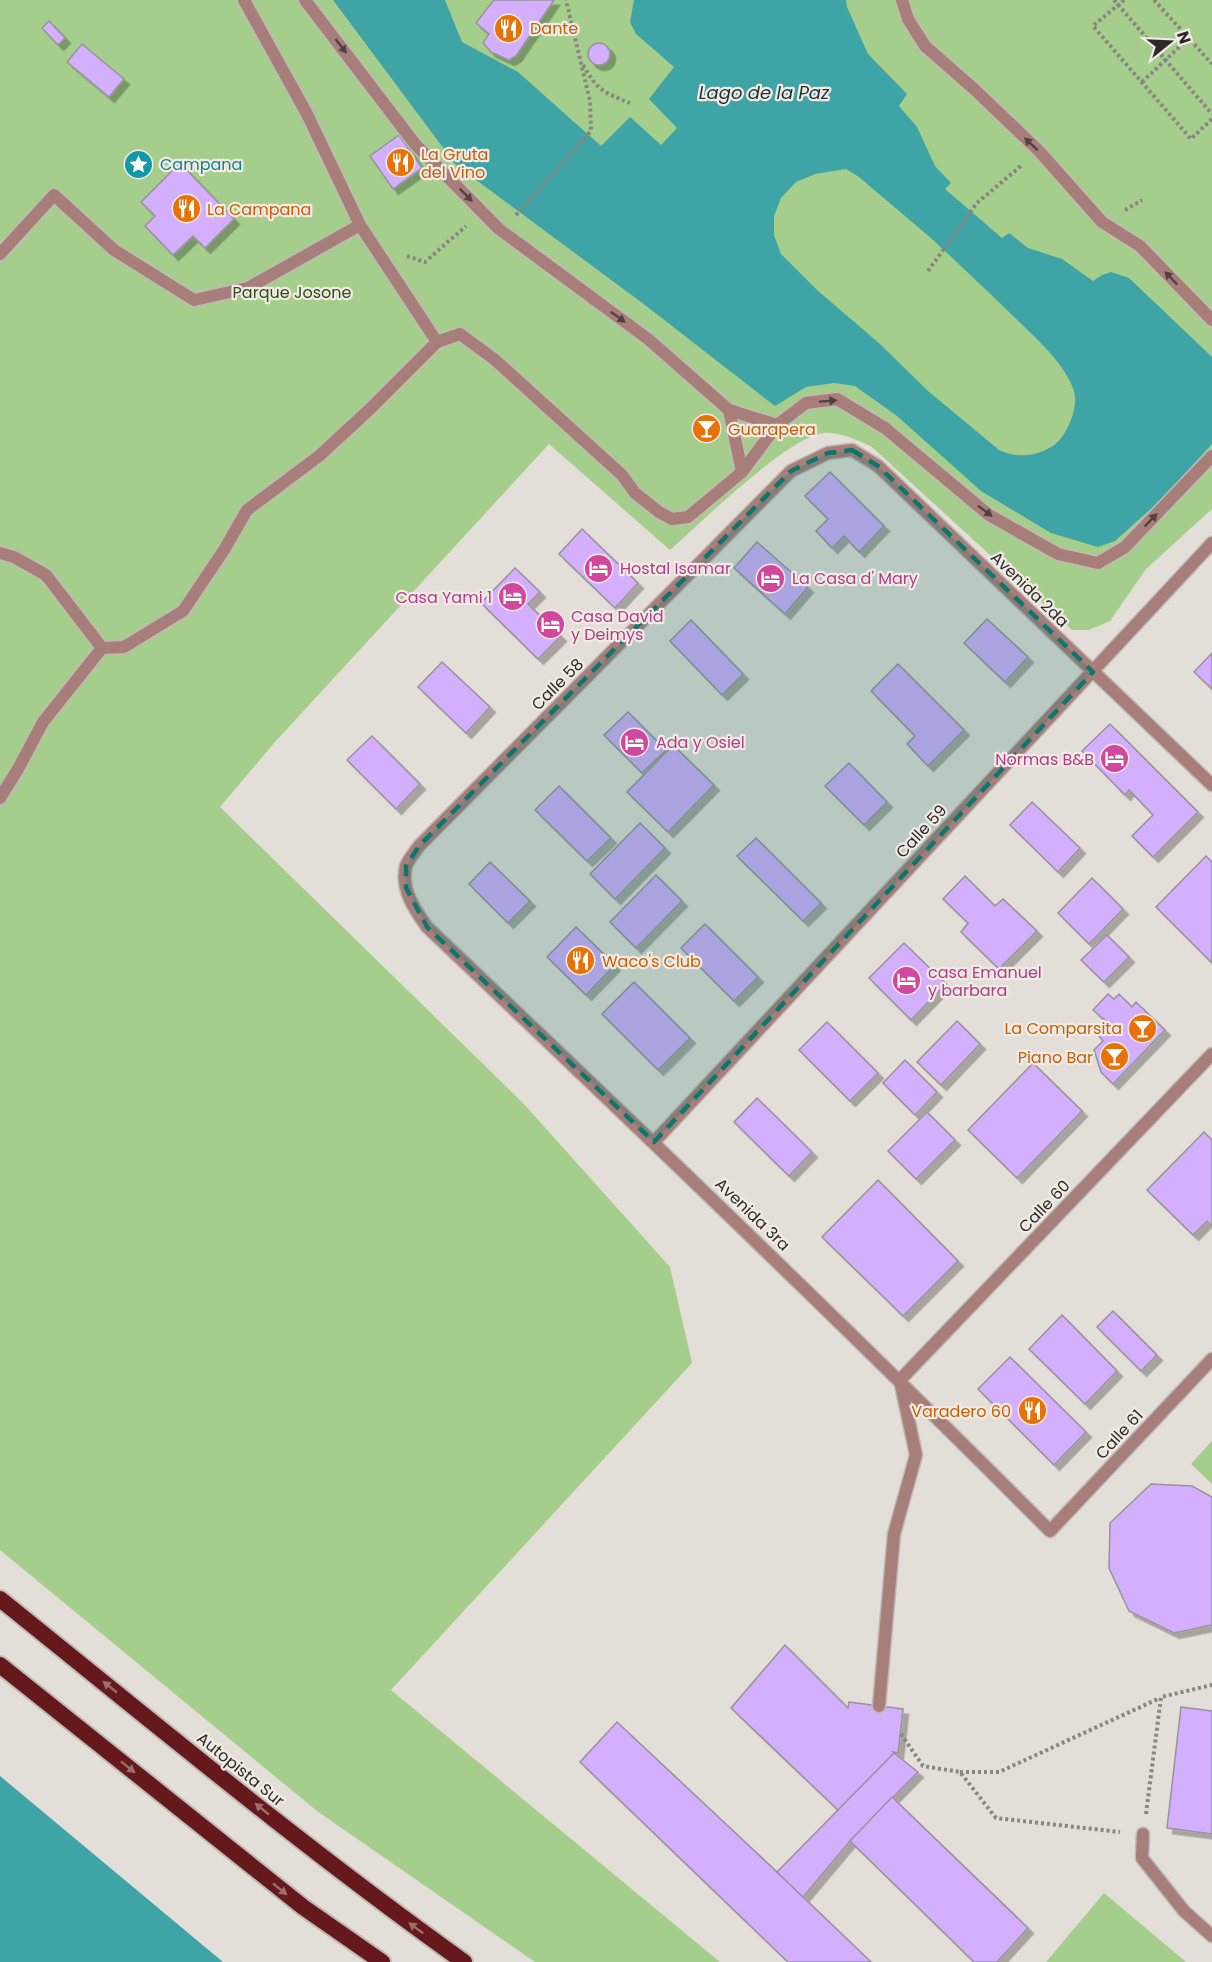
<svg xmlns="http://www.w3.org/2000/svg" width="1212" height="1962" viewBox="0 0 1212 1962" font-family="Poppins,sans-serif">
  <defs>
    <filter id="shadow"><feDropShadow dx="5.5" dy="5.5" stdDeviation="0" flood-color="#0004"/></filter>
  </defs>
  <rect width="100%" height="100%" fill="#e4ded8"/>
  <g fill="#a5ce8d">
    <path d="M 0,0 L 1212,0 L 1212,509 L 1146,569 L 1110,621 L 1089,630 L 1072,630 L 872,447 C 859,441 838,431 824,433 C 787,437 701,523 670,550 L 549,444 L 275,742 L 220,807 L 523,1103 L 670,1267 L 692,1363 L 391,1690 L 720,1962 L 535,1962 L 317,1811 L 0,1550 Z"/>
    <polygon points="1212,1441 1212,1484 1191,1464"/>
    <polygon points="1104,1893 1186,1962 1046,1962"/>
  </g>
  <g fill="#3fa4a5" fill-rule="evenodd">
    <path d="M 333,0 L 445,0 L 462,42 L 518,72 L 601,146 L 630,117 L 661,145 L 677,128 L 649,99 L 674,67 L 636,34 L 630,22 L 634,0 L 846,0 L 847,7 L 868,54 L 907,94 L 899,106 L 917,127 L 935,166 L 951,183 L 945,189 L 1002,238 L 1009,233 L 1028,248 L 1062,259 L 1093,281 L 1102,275 L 1111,272 L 1129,278 L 1212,357 L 1212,444 L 1162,499 L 1115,541 L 1098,547 L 1051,533 L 981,491 L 897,416 L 855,386 L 834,383 L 806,387 L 775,406 L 645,305 L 456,165 ZM 846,169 L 859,177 C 883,198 908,218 932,239 C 958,263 983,287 1008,311 C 1030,333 1065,362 1074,391 C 1079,408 1066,439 1051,447 C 1034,457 1017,458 999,450 L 928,391 L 880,344 L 817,290 L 781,254 L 774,235 L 774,216 L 781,198 L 796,182 L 815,174 Z"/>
    <polygon points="0,1776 223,1962 0,1962"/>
  </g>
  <g fill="#d4affe" stroke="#96939a" stroke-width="1.5" filter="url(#shadow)">
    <polygon points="494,0 554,0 516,56 509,60 491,52 483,43 489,34 476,23"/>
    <polygon points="49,21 65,38 58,45 42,28"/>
    <circle cx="599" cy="54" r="11"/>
    <polygon points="82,44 124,79 109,97 67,62"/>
    <polygon points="399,135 422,168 393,189 370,156"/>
    <polygon points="180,163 234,219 205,248 193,236 173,255 145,226 155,216 141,202"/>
    <polygon points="830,472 884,526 859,552 844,536 832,548 816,531 828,519 805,496"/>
    <polygon points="582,529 638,583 615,608 559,554"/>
    <polygon points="757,542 808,587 785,614 734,568"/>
    <polygon points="515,568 540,592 528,604 561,636 538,659 481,603"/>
    <polygon points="987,619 1028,657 1005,682 964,643"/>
    <polygon points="691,620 743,674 722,695 670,641"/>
    <polygon points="1212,653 1212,689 1194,672"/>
    <polygon points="442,662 490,707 466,733 418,687"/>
    <polygon points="898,664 964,730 928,766 907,744 915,736 871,691"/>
    <polygon points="628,712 666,750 642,773 604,735"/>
    <polygon points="1110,724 1198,812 1153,857 1132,836 1153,815 1129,790 1125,795 1082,751"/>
    <polygon points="372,736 420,784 396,809 347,760"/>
    <polygon points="673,745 714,785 668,832 627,792"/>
    <polygon points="849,763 887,802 864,825 825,786"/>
    <polygon points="559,786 611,838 587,861 535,810"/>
    <polygon points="1032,802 1080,848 1058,872 1010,825"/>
    <polygon points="640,823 665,848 615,899 590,874"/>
    <polygon points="756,838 821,903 803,921 737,856"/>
    <polygon points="1206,856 1212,862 1212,963 1156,907"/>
    <polygon points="490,862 530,901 508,923 469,884"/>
    <polygon points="656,875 682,901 636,948 610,922"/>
    <polygon points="965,876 995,906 1003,899 1037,931 999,969 961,932 968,923 943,899"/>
    <polygon points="1092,878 1123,909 1089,944 1058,913"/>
    <polygon points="705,924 758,977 734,1001 681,948"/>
    <polygon points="576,927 615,965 586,995 547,957"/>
    <polygon points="1107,935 1129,957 1104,982 1081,960"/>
    <polygon points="904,943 946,984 911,1020 869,978"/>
    <polygon points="634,982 690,1038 658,1070 602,1014"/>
    <polygon points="1108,994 1114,999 1119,994 1132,1007 1136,1002 1165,1030 1113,1084 1101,1072 1094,1050 1103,1041 1098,1035 1109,1024 1093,1010"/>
    <polygon points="957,1021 980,1044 941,1085 917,1062"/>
    <polygon points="827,1022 878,1073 850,1101 799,1050"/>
    <polygon points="905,1060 937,1092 915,1115 883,1083"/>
    <polygon points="1033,1063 1082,1111 1017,1178 968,1130"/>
    <polygon points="757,1098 812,1152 789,1176 734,1122"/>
    <polygon points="927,1112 955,1140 916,1179 888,1151"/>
    <polygon points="1204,1132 1212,1140 1212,1226 1207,1221 1193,1235 1147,1190"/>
    <polygon points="878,1180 958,1261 903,1316 822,1237"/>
    <polygon points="1113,1311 1157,1355 1141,1371 1097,1327"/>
    <polygon points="1062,1315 1117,1371 1085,1404 1029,1349"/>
    <polygon points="1010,1357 1086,1432 1054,1465 978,1389"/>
    <polygon points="1151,1484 1192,1486 1212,1497 1212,1625 1174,1633 1129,1611 1109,1568 1110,1523"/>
    <polygon points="785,1645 848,1708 849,1702 903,1709 898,1753 893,1752 894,1753 839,1811 731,1708"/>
    <polygon points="1181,1707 1212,1711 1212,1834 1167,1828"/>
    <polygon points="617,1722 777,1872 871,1962 788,1962 580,1762"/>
    <polygon points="894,1753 918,1772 850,1841 803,1897 777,1872"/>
    <polygon points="892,1797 1028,1928 997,1962 974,1962 850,1841"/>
  </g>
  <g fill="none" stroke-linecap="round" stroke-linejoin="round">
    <defs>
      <g id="service">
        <polyline points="244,0 307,114 360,225 437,342"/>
        <polyline points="305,0 415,144 499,229 648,339 729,410 742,472"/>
        <polyline points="902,0 908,19 925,46 974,89 1039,151 1102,222 1140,246 1212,320"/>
        <polyline points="0,254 54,195 114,250 194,300 248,288 360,225"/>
        <polyline points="729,410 777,425"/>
        <polyline points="0,553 14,557 46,575 102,648"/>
        <polyline points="0,798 18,769 43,722 102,648 124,647 183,611 224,550 247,510 319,456 370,409 437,342 460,334 494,359 622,475 635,493 659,512 672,519 688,517 742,472 777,425 806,403 837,399 885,428 989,515 1058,554 1098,563 1125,547 1212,456"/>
        <polyline points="879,1706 894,1534 916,1455 900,1380"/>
        <polyline points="1143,1834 1142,1858 1184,1911 1212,1936"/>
      </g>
      <g id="minor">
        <path d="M 1212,785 L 878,466 L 852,450 L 828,453 L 791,471 L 419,846 C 415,852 408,860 406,866 C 400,889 415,910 427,927 C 637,1126 846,1326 1050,1531 L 1212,1359"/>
        <polyline points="654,1142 1212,543"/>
        <polyline points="900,1380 1212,1054"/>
      </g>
      <g id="trunk">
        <path d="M 0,1599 C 153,1722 304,1848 464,1962"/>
        <polyline points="0,1665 303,1907 382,1962"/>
      </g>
    </defs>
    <use href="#service" stroke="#bfbab5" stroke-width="15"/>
    <use href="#minor" stroke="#bfbab5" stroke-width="15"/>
    <use href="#trunk" stroke="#bfbab5" stroke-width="20"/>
    <g stroke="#898581" stroke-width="4" stroke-dasharray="3 3" stroke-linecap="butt">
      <polyline points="1114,0 1212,114"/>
      <polyline points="1124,0 1093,26 1191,139 1212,119"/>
      <polyline points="1154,0 1212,64"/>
      <path d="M 583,65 C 598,91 603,92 630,103"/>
      <polyline points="1142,82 1189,38"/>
      <polyline points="1125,210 1142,200"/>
      <polyline points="516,215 591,131 590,101 566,0"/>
      <polyline points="407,256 425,262 466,226"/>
      <polyline points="928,271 977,203 1022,165"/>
      <polyline points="901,1734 923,1766 960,1772 996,1818 1120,1832"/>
      <polyline points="960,1772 999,1772 1160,1698"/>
      <polyline points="1146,1814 1161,1697 1212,1685"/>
    </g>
    <use href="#service" stroke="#a87e7a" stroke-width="12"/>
    <use href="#minor" stroke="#a87e7a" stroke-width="12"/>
    <use href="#trunk" stroke="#66191c" stroke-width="16"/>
  </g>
  <defs><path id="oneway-solid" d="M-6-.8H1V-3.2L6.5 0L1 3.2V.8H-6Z" transform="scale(1.5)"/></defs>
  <g fill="#514240">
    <use href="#oneway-solid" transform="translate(341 46) rotate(52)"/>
    <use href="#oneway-solid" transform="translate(1031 144) rotate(-137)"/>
    <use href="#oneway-solid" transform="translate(466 195) rotate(45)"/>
    <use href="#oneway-solid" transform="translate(1171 278) rotate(-134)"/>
    <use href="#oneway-solid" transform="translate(618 317) rotate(36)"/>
    <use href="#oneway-solid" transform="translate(828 401) rotate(-4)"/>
    <use href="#oneway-solid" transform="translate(985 511) rotate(37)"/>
    <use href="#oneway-solid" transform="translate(1151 520) rotate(-46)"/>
  </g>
  <g fill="#9e6d6c">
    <use href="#oneway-solid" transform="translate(110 1687) rotate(-141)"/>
    <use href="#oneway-solid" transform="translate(128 1767) rotate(39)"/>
    <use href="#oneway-solid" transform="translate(262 1809) rotate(-141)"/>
    <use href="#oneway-solid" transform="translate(280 1889) rotate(39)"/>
    <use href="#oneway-solid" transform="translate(416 1928) rotate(-144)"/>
  </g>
  <path fill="#0f766e" fill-opacity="0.2" stroke="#0f766e" stroke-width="4.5" stroke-dasharray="12 8" stroke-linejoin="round" d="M 852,450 L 878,466 L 1093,672 L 654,1142 L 427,927 L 406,888 L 406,866 L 419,846 L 791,471 L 828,453 Z"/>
  <defs>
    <symbol id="restaurant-disc" viewBox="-11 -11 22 22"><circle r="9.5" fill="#e8710a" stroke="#f2ebe5"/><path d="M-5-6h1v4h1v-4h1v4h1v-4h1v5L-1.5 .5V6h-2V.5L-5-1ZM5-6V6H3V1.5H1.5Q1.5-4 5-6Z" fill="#fff"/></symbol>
    <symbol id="sight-disc" viewBox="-11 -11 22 22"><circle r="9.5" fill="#0f9aa8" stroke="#f2ebe5"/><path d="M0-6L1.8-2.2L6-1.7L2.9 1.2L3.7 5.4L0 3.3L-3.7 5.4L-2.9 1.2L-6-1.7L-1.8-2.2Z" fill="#fff"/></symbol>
    <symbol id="bar-disc" viewBox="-11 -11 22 22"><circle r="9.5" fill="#e8710a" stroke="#f2ebe5"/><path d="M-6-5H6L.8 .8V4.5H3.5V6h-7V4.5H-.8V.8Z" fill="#fff"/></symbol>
    <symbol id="hotel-disc" viewBox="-11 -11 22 22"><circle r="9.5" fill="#d1479c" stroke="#f2ebe5"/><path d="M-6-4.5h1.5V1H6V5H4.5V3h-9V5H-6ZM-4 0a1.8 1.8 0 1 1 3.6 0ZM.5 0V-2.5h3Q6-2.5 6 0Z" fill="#fff"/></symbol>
  </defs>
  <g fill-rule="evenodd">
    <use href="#restaurant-disc" x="492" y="12" width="33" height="33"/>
    <use href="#restaurant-disc" x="384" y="146" width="33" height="33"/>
    <use href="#sight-disc" x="122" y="148" width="33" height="33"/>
    <use href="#restaurant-disc" x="170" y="192" width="33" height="33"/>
    <use href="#bar-disc" x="690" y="412" width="33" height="33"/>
    <use href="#hotel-disc" x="582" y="552" width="33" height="33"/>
    <use href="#hotel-disc" x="754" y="562" width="33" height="33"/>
    <use href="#hotel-disc" x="496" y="580" width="33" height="33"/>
    <use href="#hotel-disc" x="534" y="608" width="33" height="33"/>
    <use href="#hotel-disc" x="618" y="726" width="33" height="33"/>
    <use href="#hotel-disc" x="1098" y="742" width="33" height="33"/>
    <use href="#restaurant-disc" x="564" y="944" width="33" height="33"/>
    <use href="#hotel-disc" x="890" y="964" width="33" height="33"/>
    <use href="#bar-disc" x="1126" y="1012" width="33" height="33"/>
    <use href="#bar-disc" x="1098" y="1040" width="33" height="33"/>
    <use href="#restaurant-disc" x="1016" y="1394" width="33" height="33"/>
  </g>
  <g text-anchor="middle" stroke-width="4.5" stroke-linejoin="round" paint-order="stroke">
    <g font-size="16" fill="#c56008" stroke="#f2ebe5" text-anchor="start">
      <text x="530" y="34">Dante</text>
      <text x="421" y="160">La Gruta<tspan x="421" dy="18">del Vino</tspan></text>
      <text x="207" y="215">La Campana</text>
      <text x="728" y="435">Guarapera</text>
      <text x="602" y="967">Waco's Club</text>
      <text x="1122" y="1034" text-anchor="end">La Comparsita</text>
      <text x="1093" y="1063" text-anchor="end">Piano Bar</text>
      <text x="1011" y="1417" text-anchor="end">Varadero 60</text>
    </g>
    <g font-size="16" fill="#0d838f" stroke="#f2ebe5" text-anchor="start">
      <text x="160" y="170">Campana</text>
    </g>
    <g font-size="16" fill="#2e4d18" stroke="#f2ebe5">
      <text x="292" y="298">Parque Josone</text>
    </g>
    <g font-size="16" fill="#b23c85" stroke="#f2ebe5" text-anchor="start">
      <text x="620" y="574">Hostal Isamar</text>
      <text x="792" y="584">La Casa d' Mary</text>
      <text x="492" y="603" text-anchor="end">Casa Yami 1</text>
      <text x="571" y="622">Casa David<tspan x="571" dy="18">y Deimys</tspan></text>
      <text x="656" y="748">Ada y Osiel</text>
      <text x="1094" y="765" text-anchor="end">Normas B&amp;B</text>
      <text x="928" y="978">casa Emanuel<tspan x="928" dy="18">y barbara</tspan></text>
    </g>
    <g font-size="16" fill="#2c2927" stroke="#f2ebe5">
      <text transform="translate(1030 589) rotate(44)" y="6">Avenida 2da</text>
      <text transform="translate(557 684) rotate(-45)" y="6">Calle 58</text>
      <text transform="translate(921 831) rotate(-47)" y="6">Calle 59</text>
      <text transform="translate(1044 1206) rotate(-46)" y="6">Calle 60</text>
      <text transform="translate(753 1214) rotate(44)" y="6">Avenida 3ra</text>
      <text transform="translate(1119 1434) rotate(-47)" y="6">Calle 61</text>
      <text transform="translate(241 1769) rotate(39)" y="6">Autopista Sur</text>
    </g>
    <g font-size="18" font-style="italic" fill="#1c3333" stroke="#f2ebe5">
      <text x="764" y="99">Lago de la Paz</text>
    </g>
  </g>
  <g transform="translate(1170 42) rotate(72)" stroke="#f2ebe5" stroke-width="4.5" paint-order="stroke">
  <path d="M0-4.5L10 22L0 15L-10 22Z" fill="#2c2927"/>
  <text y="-9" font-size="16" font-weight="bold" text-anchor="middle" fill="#2c2927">N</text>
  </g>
</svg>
